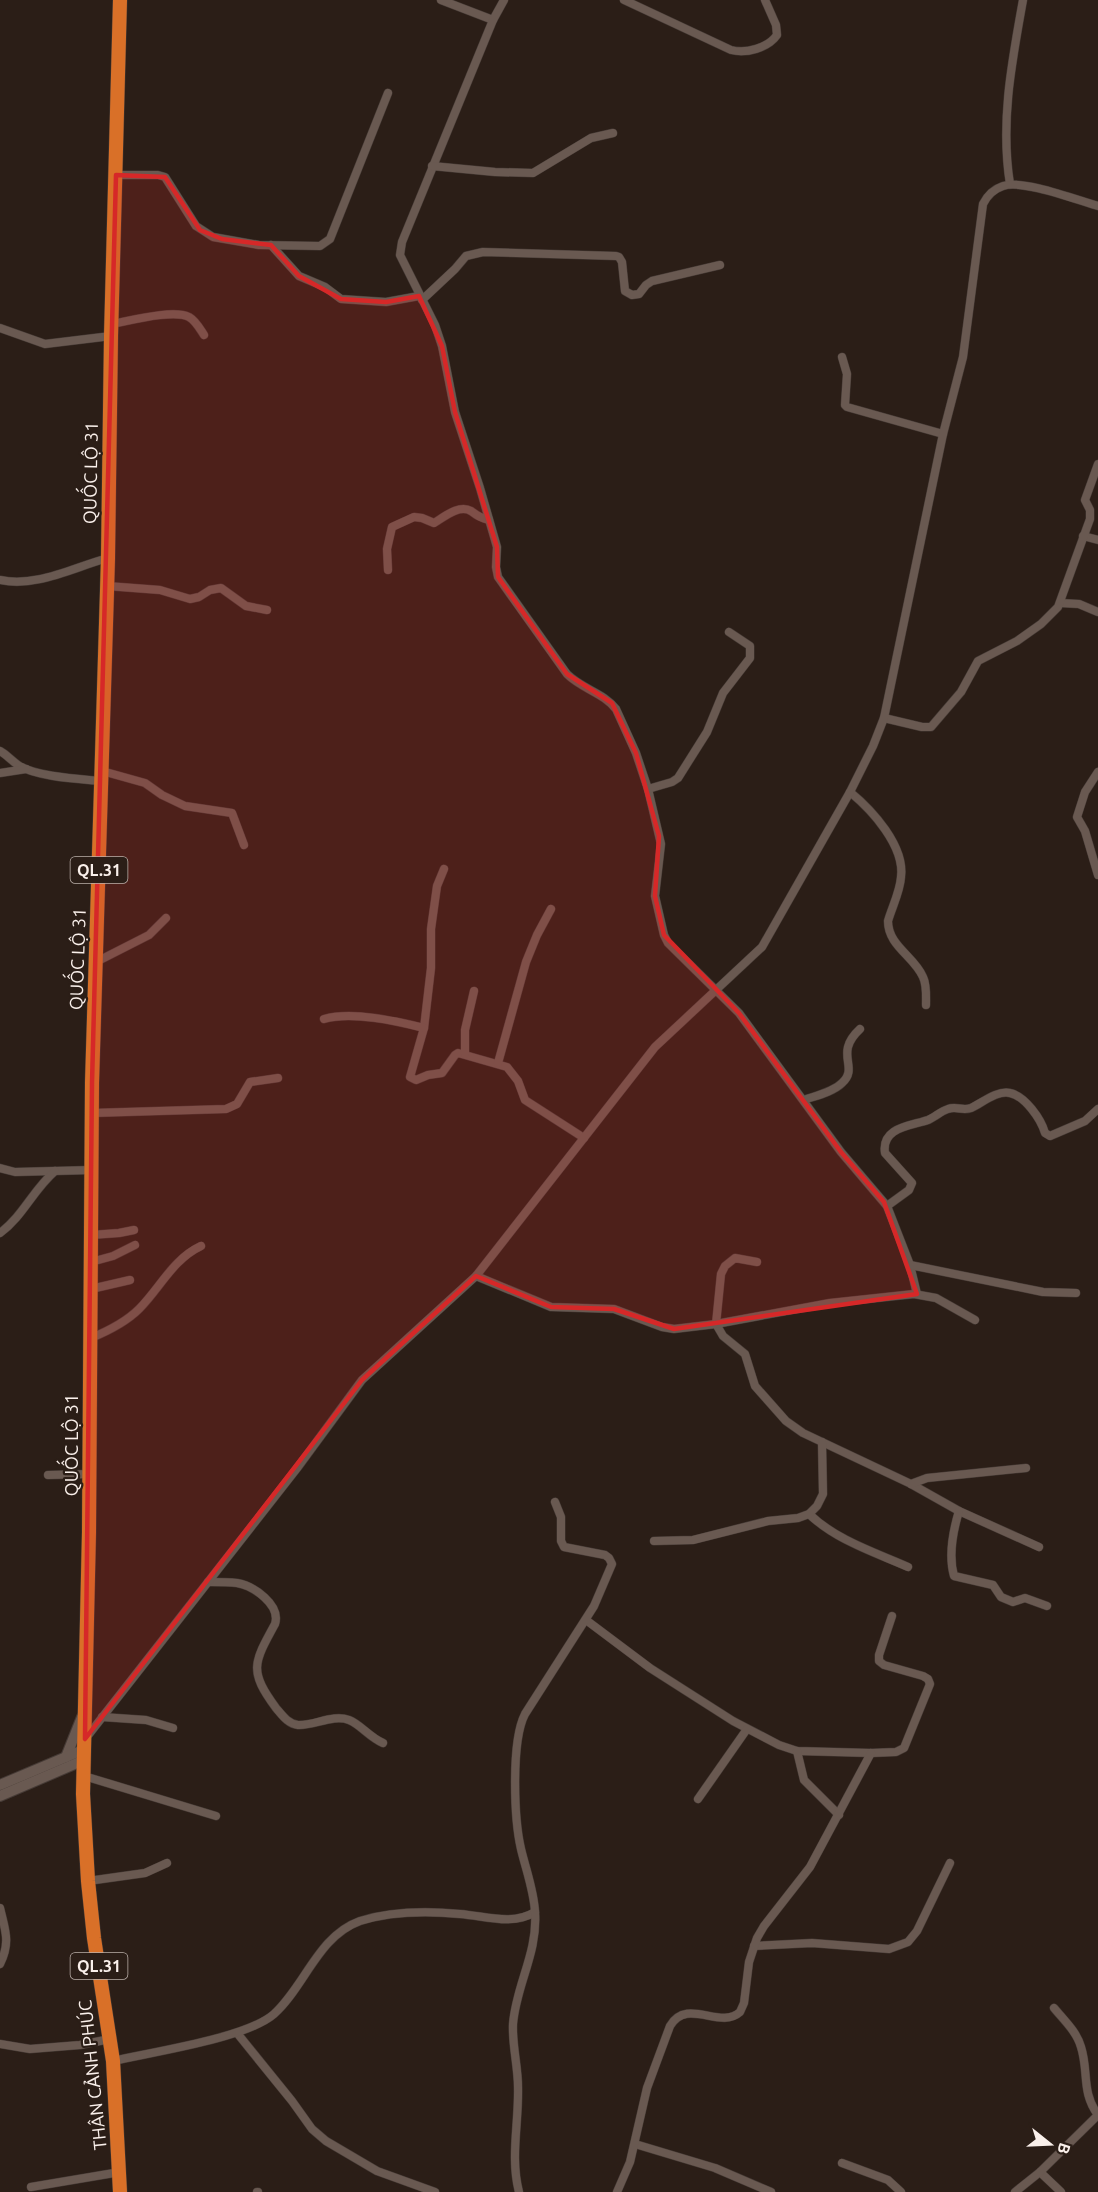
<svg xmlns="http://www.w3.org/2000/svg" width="1098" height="2192" viewBox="0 0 1098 2192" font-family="Ubuntu,sans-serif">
  <rect width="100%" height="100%" fill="#2b1e17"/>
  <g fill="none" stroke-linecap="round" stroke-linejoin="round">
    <defs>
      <g id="minor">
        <polyline points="441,0 493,20"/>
        <path d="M 504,0 L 493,20 L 402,242 L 400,255 L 435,325 L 442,346 L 455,412 L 480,488 L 497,547 L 496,567 L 498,577 L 567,674 C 582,689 604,693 616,709 L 636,753 L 648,789 L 661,844 L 655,896 L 664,935 L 668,943 L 739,1013 L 841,1152 L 887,1206 L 909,1190 L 912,1183 L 885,1153 C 881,1127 911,1126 928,1120 C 935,1117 941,1111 948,1109 C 956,1106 963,1111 971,1108 C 982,1103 997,1090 1010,1093 C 1025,1096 1041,1119 1045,1133 L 1050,1136 L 1085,1121 L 1098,1109"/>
        <path d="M 624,0 L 731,50 C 746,54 768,48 777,35 L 776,25 L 765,0"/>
        <polyline points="432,166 495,172 533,173 591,138 613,133"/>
        <polyline points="116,175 158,175 165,177 196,226 213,237 259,245 320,246 330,239 388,93"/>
        <path d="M 1010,184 C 1000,122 1012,61 1023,0"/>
        <polyline points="271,245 299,276 325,287 341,299 386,302 419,296"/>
        <polyline points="422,300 455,269 466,256 483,252 616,256 619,257 622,262 625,291 632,295 639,294 646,285 652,281 720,265"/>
        <path d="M 111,324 C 129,321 173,309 189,317 C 196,321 200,329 204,335"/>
        <polyline points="0,328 45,344 111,336"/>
        <polyline points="842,357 847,374 845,405 847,407 943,434"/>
        <polyline points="1083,536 1098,540"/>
        <path d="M 388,570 L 387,549 L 392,527 L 414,517 L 422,518 L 434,523 C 444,517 459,504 471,511 C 478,516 481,518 489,520"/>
        <path d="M 0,580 C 36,588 74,567 108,558"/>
        <polyline points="107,586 160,590 190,599 199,597 210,590 221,588 246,606 267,610"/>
        <polyline points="1060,603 1079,604 1098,612"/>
        <polyline points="884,718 922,727 931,727 961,692 978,661 1017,641 1041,624 1058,607 1090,519 1090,510 1085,500 1098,464"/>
        <path d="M 0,751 C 7,755 12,761 18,765 C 36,777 80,779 101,781"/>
        <polyline points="102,771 145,783 162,795 185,806 232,813 244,845"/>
        <polyline points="1098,772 1085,792 1077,817 1085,831 1098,875"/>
        <polyline points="0,773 26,769"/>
        <polyline points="648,789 672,782 678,778 707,732 723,693 750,658 750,646 729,632"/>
        <path d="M 850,792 C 872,810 905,846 901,877 C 900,892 892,907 888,921 C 888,946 914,956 923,977 C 927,985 926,996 926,1005"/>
        <polyline points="444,869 437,886 431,929 431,968 424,1028 410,1077 416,1080 428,1075 442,1073 455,1055 458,1053 507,1067 518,1081 525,1100 584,1138"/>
        <polyline points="96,962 149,935 166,918"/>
        <path d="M 324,1019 C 352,1011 396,1021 424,1028"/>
        <polyline points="465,1054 465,1030 474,991"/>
        <polyline points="498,1063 526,962 537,935 551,909"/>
        <path d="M 804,1100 C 815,1096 833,1092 842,1083 C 860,1067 833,1054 860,1029"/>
        <polyline points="92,1113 226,1109 237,1104 250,1082 278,1078"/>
        <polyline points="0,1168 15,1172 92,1170"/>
        <polyline points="887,1206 910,1265 917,1294"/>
        <path d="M 0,1233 C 23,1216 33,1190 55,1171"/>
        <polyline points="91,1235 119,1233 134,1230"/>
        <polyline points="91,1262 113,1256 135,1245"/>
        <polyline points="757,1262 735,1258 725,1266 721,1274 716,1324 723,1336 745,1354 755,1386 786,1421 803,1433 911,1484 959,1511 1039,1547"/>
        <polyline points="910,1265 1043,1292 1076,1293"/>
        <polyline points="476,1276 551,1307 614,1309 662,1327 674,1329 716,1324 830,1303 914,1294 936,1298 975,1320"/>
        <polyline points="91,1289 130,1280"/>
        <path d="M 91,1338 C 108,1331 125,1323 139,1309 C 160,1288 173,1259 201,1246"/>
        <polyline points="48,1475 90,1474"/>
        <polyline points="911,1484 927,1478 1026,1468"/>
        <path d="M 959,1511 C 953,1531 948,1555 954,1576 L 993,1585 L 1001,1597 L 1013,1602 L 1025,1598 L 1047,1606"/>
        <path d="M 809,1514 C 836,1540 874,1552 908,1567"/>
        <polyline points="654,1541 693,1540 768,1521 798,1518 809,1514 817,1506 823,1494 822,1442"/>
        <path d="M 208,1582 C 218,1582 228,1582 237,1583 C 254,1586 281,1605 275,1624 C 253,1664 249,1671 276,1708 C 282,1715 288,1724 298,1725 C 314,1726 333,1714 349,1720 C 360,1724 369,1737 383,1743"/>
        <polyline points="586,1620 650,1668 733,1721 779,1745 797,1751 871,1753 896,1752 904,1748 930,1684 928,1679 923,1676 884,1665 879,1661 879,1655 892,1616"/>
        <polyline points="102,1717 146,1720 173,1728"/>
        <path d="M 86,1738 L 298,1467 L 362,1380 L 476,1276 L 655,1047 L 762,947 L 850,792 L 873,746 L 884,718 L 943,434 L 963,357 L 983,204 C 987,196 994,189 1003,186 C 1022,179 1077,200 1098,206"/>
        <polyline points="797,1751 804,1780 839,1815"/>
        <polyline points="84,1776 216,1816"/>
        <polyline points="698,1799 747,1729"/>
        <polyline points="88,1881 145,1873 167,1863"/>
        <path d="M 0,1908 C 5,1930 11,1942 0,1964"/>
        <polyline points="754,1946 812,1943 889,1949 908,1942 917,1931 950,1863"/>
        <path d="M 1054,2008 C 1064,2020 1077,2032 1081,2047 C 1089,2072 1081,2092 1098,2115"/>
        <polyline points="237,2033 292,2101 312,2129 326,2141 377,2171 435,2192"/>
        <polyline points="0,2044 30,2049 80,2045 110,2039"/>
        <path d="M 113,2061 C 152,2052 247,2038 274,2014 C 305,1986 318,1936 360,1921 C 392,1911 427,1911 460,1914 C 486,1916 512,1926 535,1912"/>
        <polyline points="635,2144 715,2168 771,2192"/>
        <polyline points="842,2163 888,2180 901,2192"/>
        <polyline points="1040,2172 1061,2192"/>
        <polyline points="31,2187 120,2172"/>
        <polyline points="257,2192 258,2192"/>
        <path d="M 519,2192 C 510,2157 519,2123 518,2087 C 518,2066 512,2045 513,2024 C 516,1985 538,1953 535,1912 C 534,1891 526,1870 521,1849 C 514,1819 511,1741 525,1714 L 594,1606 L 612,1564 L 609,1558 L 605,1555 L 564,1547 L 561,1541 L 561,1517 L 555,1502"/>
        <path d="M 617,2192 L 630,2162 L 647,2088 L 670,2026 C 687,1997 720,2030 740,2012 L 744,2003 L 749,1962 L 757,1938 L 764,1926 L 810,1867 L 871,1753"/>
        <polyline points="1015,2192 1040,2172 1098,2115"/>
      </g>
      <g id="tertiary">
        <polyline points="66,1757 82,1717"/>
        <polyline points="0,1785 85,1749"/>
        <polyline points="0,1796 84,1760"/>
      </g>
      <polyline id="trunk" points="120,2192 113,2061 94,1938 88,1881 83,1794 89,1532 92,1083 108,558 111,336 120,0"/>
    </defs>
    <use href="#minor" stroke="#463b36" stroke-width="9"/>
    <use href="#tertiary" stroke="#463b36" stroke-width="12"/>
    <use href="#trunk" stroke="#463b36" stroke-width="15"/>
    <use href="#minor" stroke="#695951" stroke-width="8"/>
    <use href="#tertiary" stroke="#695951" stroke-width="10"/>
    <use href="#trunk" stroke="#d97028" stroke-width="14"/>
  </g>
  <path fill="#d62828" fill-opacity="0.2" stroke="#d62828" stroke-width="4.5" stroke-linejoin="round" d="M 116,175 L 165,177 L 200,230 L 222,239 L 271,245 L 299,276 L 341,299 L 386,302 L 419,296 L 442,346 L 455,412 L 497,547 L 498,577 L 567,674 L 612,703 L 636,753 L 659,836 L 655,896 L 664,935 L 739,1013 L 841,1152 L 884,1202 L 917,1294 L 674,1329 L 614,1309 L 551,1307 L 476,1276 L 362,1380 L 85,1739 L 92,1083 Z"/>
  <g text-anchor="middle" stroke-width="4.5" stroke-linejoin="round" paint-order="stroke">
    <g fill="#2b1e17" stroke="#bcb1ab" stroke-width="1.5">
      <rect x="70.5" y="857" width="57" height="26" rx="4.5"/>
      <rect x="70.5" y="1953" width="57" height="26" rx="4.5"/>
    </g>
    <g font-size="16" font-weight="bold" fill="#faf0eb">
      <text x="99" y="876">QL.31</text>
      <text x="99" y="1972">QL.31</text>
    </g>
    <g font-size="18" fill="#faf0eb" stroke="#2b1e17">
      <text transform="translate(91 473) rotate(-89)" y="6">QUỐC LỘ 31</text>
      <text transform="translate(78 959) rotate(-88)" y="6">QUỐC LỘ 31</text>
      <text transform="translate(72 1445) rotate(-90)" y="6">QUỐC LỘ 31</text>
      <text transform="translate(93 2075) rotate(-96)" y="6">THÂN CẢNH PHÚC</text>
    </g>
  </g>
  <g transform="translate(1050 2144) rotate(108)" stroke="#2b1e17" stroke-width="4.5" paint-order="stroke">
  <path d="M0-4.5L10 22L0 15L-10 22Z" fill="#faf0eb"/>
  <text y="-9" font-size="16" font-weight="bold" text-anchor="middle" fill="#faf0eb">B</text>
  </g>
</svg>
